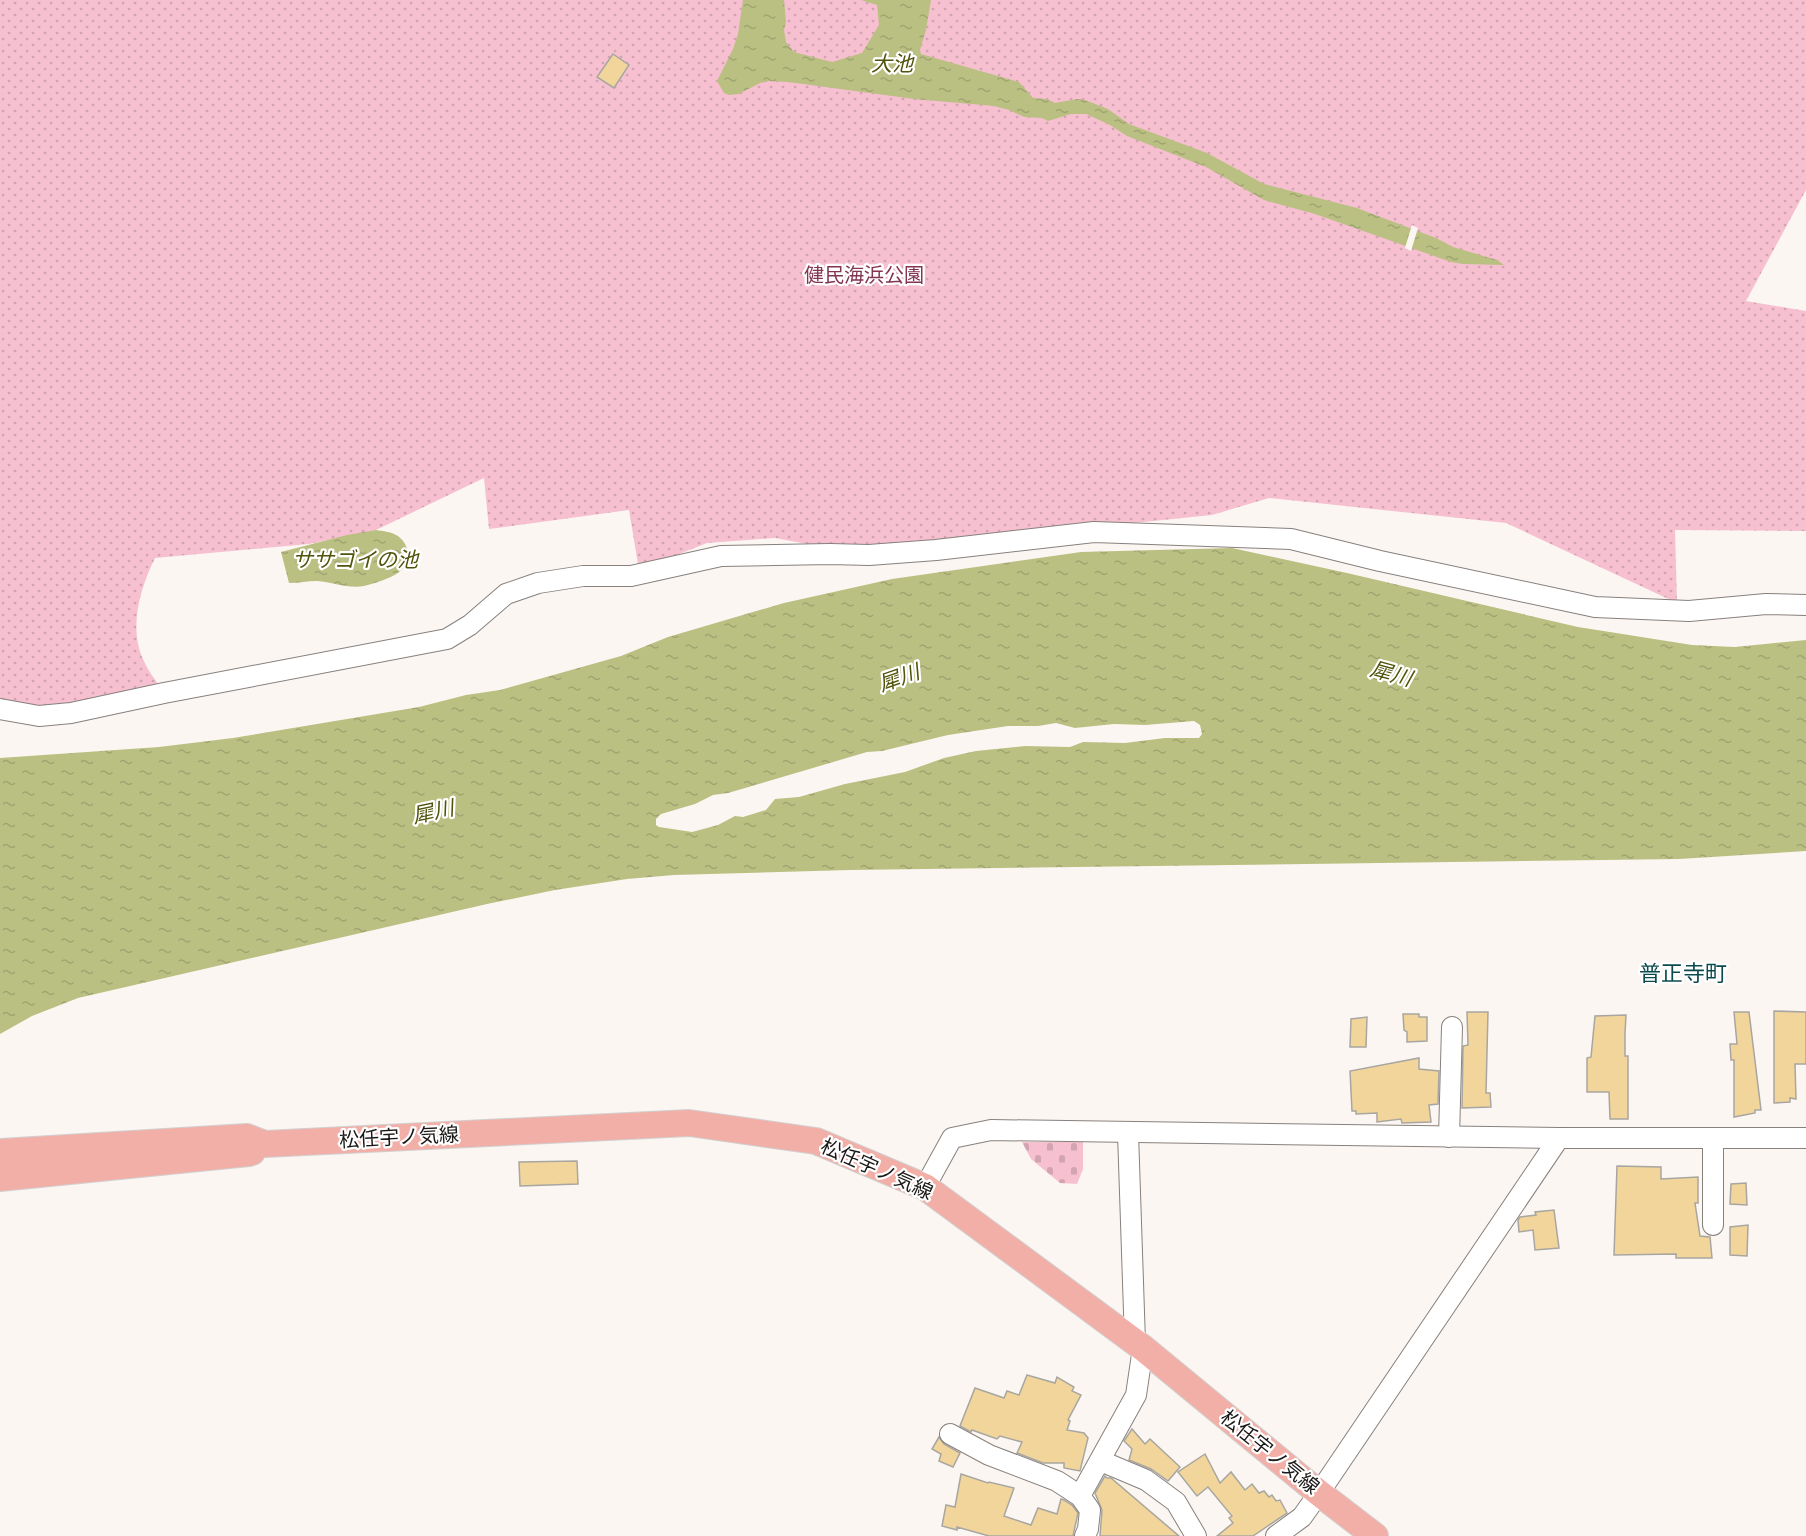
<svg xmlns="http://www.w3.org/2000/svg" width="1806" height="1536" viewBox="0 0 1806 1536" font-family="'Exo 2','Noto Sans JP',sans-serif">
  <defs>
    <pattern id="cemetery-stones" width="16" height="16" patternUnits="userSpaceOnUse" patternTransform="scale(1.5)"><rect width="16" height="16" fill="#f6c0d0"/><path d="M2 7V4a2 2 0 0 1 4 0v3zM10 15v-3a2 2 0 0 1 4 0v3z" fill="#d2a4b2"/></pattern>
    <pattern id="park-dots" width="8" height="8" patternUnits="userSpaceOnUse" patternTransform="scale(1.5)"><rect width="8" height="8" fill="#f6c0d0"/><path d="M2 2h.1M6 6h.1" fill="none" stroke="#d2a4b2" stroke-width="1.8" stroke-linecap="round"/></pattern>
    <pattern id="water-ripples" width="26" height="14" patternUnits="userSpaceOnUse" patternTransform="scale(1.5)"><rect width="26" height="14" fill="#bac082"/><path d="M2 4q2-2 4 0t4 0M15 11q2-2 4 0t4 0" fill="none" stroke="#9fa470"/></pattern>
  </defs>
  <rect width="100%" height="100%" fill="#fcf6f2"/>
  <polygon fill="url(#cemetery-stones)" points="1022,1142 1083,1142 1083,1169 1077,1184 1060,1183 1031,1159"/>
  <path fill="url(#park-dots)" d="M 0,0 L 1806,0 L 1806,190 L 1746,301 L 1806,311 L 1806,531 L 1675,530 L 1677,603 L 1506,523 L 1269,498 L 1212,515 L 860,551 L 834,549 L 775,538 L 707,543 L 639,570 L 629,510 L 489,529 L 484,478 L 376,530 L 309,544 L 155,558 C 140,588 128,629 144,661 C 148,671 156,680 161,689 L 52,711 L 0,703 Z"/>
  <g fill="url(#water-ripples)" fill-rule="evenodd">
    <polygon points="743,0 784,0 786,22 784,30 786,42 794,52 832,62 862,53 879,25 877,5 861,0 931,0 926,30 920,50 921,54 1019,82 1033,98 1047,99 1055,103 1077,99 1085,100 1108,109 1129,124 1207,153 1264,184 1357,208 1436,238 1453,247 1497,260 1504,265 1463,264 1451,262 1315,214 1264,200 1206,167 1127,136 1110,125 1086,114 1071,114 1048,121 1042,118 1024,117 1009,110 994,106 914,99 788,82 768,81 760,83 739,94 729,95 724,93 717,81 733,49 738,34"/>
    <path d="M 376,530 C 383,531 392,532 398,536 C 411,546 411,563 399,572 C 392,578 373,584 364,586 C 348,589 333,582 317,581 C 308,581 299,583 289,583 L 281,552 L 347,535 Z"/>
    <path d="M 1232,548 L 1347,573 L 1578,627 L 1692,645 L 1735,647 L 1806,640 L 1806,851 L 1679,859 L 850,870 L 674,875 L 627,879 L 555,890 L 487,904 L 78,998 L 32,1016 L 0,1034 L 0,758 L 159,747 L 233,738 L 419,707 L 466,695 L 500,690 L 621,656 L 668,637 L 784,603 L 892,579 L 1081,552 ZM 1194,721 L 1200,725 L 1202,734 L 1199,738 L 1165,738 L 1125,743 L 1083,742 L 1070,747 L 1025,746 L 976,751 L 944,758 L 905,772 L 845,784 L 799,797 L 775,799 L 766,810 L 743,817 L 735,816 L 718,825 L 692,832 L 659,827 L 656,825 L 656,819 L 661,814 L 695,804 L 713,795 L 728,793 L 867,752 L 882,751 L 948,735 L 1008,726 L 1038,726 L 1056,723 L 1075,728 L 1114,724 L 1145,725 Z"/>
  </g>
  <polygon fill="#fcf6f2" points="1412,225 1418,228 1411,251 1405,248"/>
  <g fill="#f2d59b" stroke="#a8a6a0" stroke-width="1.5">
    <polygon points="613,54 629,65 614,88 597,77"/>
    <polygon points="1774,1011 1806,1012 1806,1064 1795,1064 1796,1099 1790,1098 1790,1102 1774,1103"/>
    <polygon points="1467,1012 1488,1012 1486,1093 1490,1093 1491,1107 1462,1108 1463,1046 1468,1045"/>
    <polygon points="1734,1012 1749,1012 1761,1110 1755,1110 1755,1113 1734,1117 1734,1060 1731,1060 1730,1044 1737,1044"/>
    <polygon points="1403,1014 1419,1014 1419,1017 1427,1017 1427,1041 1407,1042 1407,1032 1404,1030"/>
    <polygon points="1626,1015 1625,1033 1625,1056 1628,1056 1628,1119 1610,1119 1609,1092 1587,1092 1587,1058 1591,1057 1595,1016"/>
    <polygon points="1367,1017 1366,1047 1350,1047 1351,1019"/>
    <polygon points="1419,1058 1419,1069 1439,1071 1438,1104 1429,1105 1431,1122 1402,1123 1401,1119 1377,1122 1377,1113 1356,1114 1356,1111 1352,1111 1350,1071"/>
    <polygon points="577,1161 578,1184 520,1186 519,1162"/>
    <polygon points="1617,1166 1661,1167 1661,1179 1698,1177 1698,1203 1695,1203 1700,1236 1710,1237 1712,1258 1676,1258 1676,1254 1614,1255"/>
    <polygon points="1746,1183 1747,1205 1730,1204 1731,1184"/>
    <polygon points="1554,1210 1559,1248 1535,1250 1533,1230 1519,1232 1518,1220 1520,1217 1536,1215 1535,1212"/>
    <polygon points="1748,1225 1747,1256 1730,1255 1730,1227"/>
    <polygon points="1027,1375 1055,1383 1057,1377 1074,1387 1072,1391 1081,1395 1068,1420 1070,1421 1067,1430 1084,1433 1088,1438 1080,1471 1064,1468 1064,1463 1043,1463 1017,1453 1022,1442 1000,1436 997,1439 972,1430 971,1432 960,1426 975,1388 1004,1398 1007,1391 1019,1395"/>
    <polygon points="1132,1429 1145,1444 1150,1439 1180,1467 1168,1481 1151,1469 1129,1460 1132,1449 1124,1441"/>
    <polygon points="939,1437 944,1444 960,1453 953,1467 939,1461 941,1454 932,1449"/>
    <polygon points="1205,1454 1220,1483 1231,1472 1245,1490 1252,1484 1259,1493 1264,1491 1269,1497 1272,1495 1276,1501 1280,1500 1287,1513 1253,1536 1217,1536 1233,1523 1229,1518 1232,1516 1208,1487 1197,1496 1178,1472"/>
    <polygon points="961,1474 988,1483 989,1482 1014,1488 1004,1516 1031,1525 1038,1508 1057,1514 1061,1499 1064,1500 1072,1505 1078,1513 1073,1536 989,1536 957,1527 957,1530 942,1526 946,1505 955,1507"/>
    <polygon points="1105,1476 1107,1478 1111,1478 1179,1536 1100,1536 1102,1510 1095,1493"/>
  </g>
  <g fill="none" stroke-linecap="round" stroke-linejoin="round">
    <defs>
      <g id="minor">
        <polyline points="0,709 39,716 71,713 164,693 447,639 470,625 506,594 538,583 583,576 631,576 721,556 830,554 869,555 936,550 1094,532 1291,539 1380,561 1595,607 1689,611 1766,604 1806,605"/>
        <polyline points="1128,1133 1135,1342"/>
        <polyline points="1449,1137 1452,1027"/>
        <polyline points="1713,1138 1713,1225"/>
        <polyline points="925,1187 952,1138 991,1130 1559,1138 1806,1138"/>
        <polyline points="950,1434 989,1455 1057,1481 1080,1496 1090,1510 1088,1529 1085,1536"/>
        <polyline points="1101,1461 1146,1480 1176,1502 1196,1536"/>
        <polyline points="1080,1496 1136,1395 1143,1348"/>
        <polyline points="1276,1536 1302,1517 1319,1493 1559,1138"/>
      </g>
      <g id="major">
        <polyline points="0,1152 247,1137 265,1144 689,1123 816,1141 925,1187 1143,1348 1319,1493 1375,1536"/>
        <polyline points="0,1178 249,1153 252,1152"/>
      </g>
    </defs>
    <use href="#minor" stroke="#87817e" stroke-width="22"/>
    <use href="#major" stroke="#d1d1d1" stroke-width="28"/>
    <use href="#minor" stroke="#fff" stroke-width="20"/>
    <use href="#major" stroke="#f2afa7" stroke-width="26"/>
  </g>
  <g text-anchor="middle" stroke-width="4.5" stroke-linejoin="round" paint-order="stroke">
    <g font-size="20" fill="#833552" stroke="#fff">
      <text x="864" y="282">健民海浜公園</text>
    </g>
    <g font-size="20" fill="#1b1917" stroke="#fff">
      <text transform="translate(399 1137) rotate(-3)" y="7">松任宇ノ気線</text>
      <text transform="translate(877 1169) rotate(24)" y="7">松任宇ノ気線</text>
      <text transform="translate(1270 1452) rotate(39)" y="7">松任宇ノ気線</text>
    </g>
    <g font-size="21" font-style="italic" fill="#51540c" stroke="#fff">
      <text x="892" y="71">大池</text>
      <text x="355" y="567">ササゴイの池</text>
      <text transform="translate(1391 674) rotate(15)" y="7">犀川</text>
      <text transform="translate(899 678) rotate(-19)" y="7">犀川</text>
      <text transform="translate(433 812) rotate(-12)" y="7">犀川</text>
    </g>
    <g font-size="22" fill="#0b4b4d" stroke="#fff">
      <text x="1683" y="981">普正寺町</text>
    </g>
  </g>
</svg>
